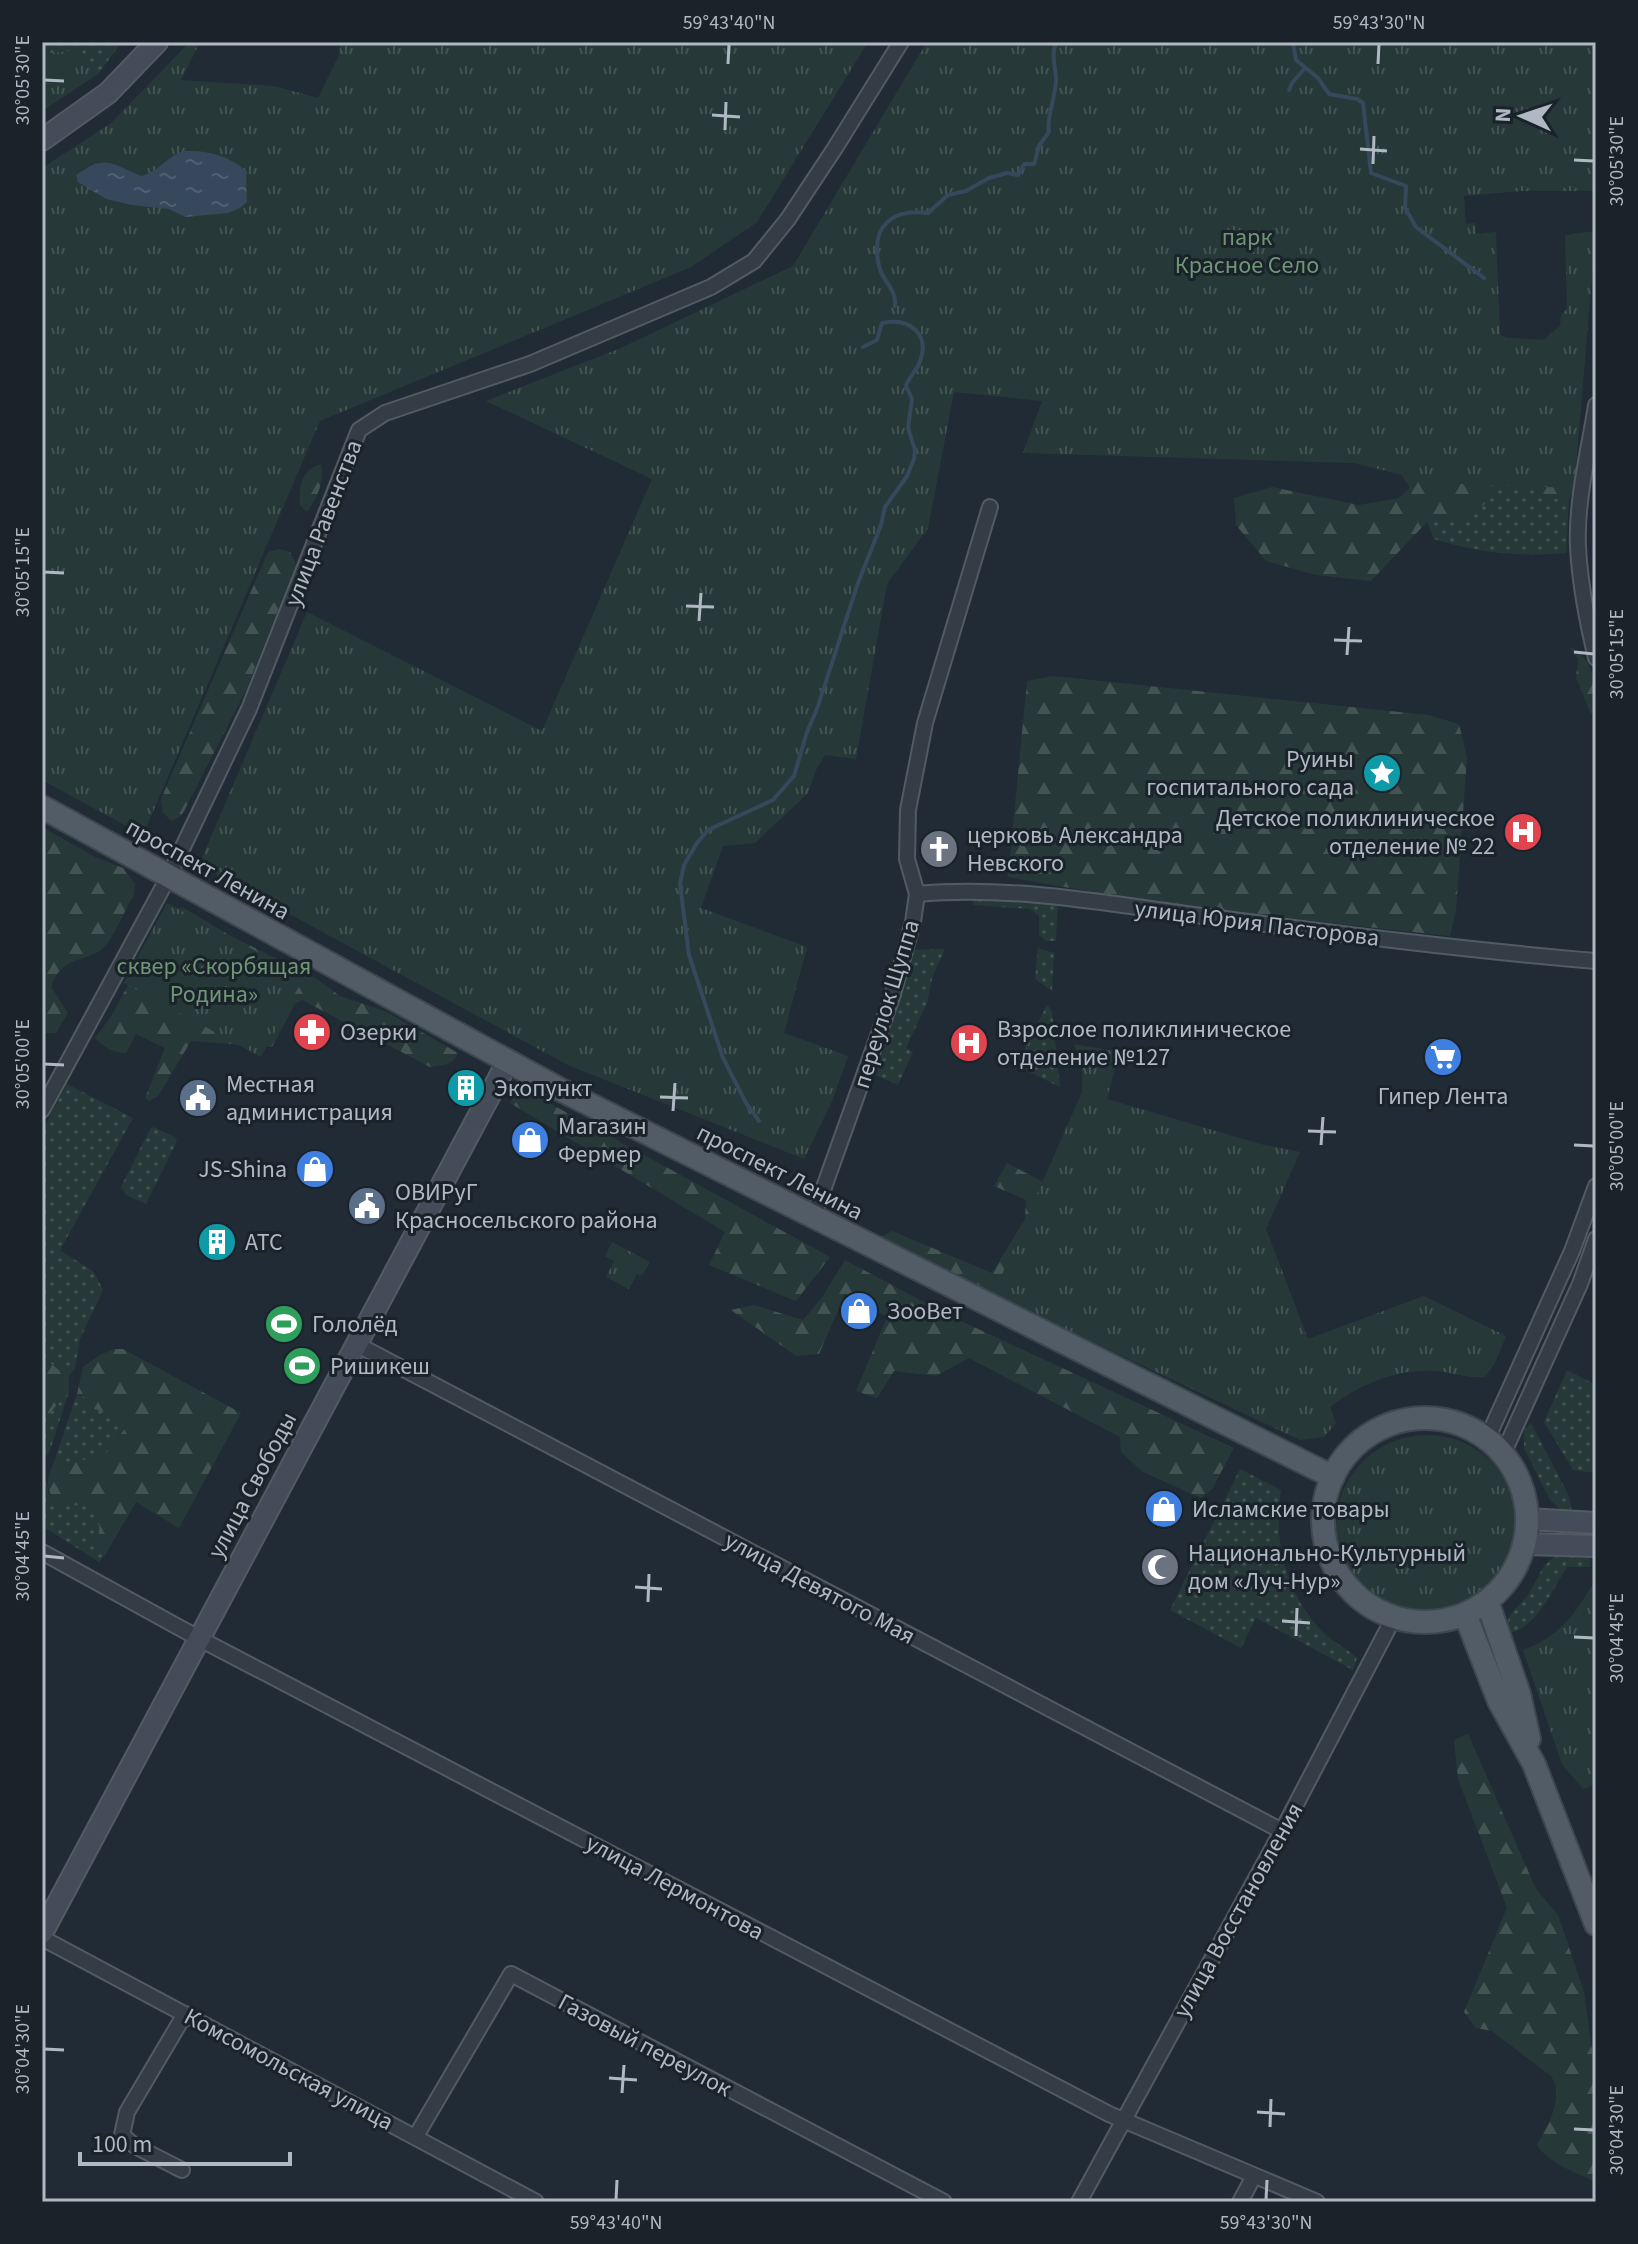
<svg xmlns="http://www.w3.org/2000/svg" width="1638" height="2244" viewBox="0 0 1638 2244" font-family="'Source Sans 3',sans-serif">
  <defs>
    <pattern id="grass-dots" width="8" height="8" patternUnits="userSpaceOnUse" patternTransform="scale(2)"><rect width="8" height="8" fill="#263938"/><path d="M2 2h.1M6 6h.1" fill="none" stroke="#435453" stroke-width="1.8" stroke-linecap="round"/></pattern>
    <pattern id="forest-firs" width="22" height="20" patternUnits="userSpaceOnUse" patternTransform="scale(2)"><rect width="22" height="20" fill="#263938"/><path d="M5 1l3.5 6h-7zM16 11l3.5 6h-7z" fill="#435453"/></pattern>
    <pattern id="park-tufts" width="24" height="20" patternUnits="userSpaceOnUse" patternTransform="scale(2)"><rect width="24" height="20" fill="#263938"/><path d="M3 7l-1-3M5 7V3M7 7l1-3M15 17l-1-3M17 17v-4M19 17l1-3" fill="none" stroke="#435453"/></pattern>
    <pattern id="water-ripples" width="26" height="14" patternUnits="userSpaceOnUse" patternTransform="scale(2)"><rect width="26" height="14" fill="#36485b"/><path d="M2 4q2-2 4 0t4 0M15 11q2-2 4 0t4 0" fill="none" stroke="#516071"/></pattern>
  </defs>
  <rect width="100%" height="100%" fill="#212b35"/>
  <g fill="url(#grass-dots)">
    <polygon points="42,42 122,42 98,74 80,50 42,54"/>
    <path d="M 1494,466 L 1549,499 L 1569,499 L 1566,553 C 1518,557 1480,553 1434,539 L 1427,522 L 1443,519 Z"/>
    <polygon points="973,895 1058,902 1056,941 1046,941 1039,935 1039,916 1030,909 973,905"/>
    <polygon points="1038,948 1054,953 1052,991 1035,979"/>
    <polygon points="945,949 933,975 927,1003 906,1048 913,1052 898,1085 876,1075 873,1069 910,950"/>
    <polygon points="1047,1005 1052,1011 1060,1087 1009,1062 1015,1049 1023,1052"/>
    <polygon points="67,1084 133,1118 60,1250 94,1272 103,1290 80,1339 75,1368 60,1371 42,1356 42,1131"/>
    <polygon points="153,1127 175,1137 177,1141 146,1204 126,1195 121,1187 150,1129"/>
    <polygon points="1567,1370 1596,1385 1596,1473 1573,1470 1544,1422"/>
    <polygon points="69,1391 50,1451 42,1462 42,1415 50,1413"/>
    <polygon points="77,1394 85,1397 92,1408 122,1419 126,1426 105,1455 75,1462 54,1462"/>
    <polygon points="1531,1423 1569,1496 1572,1512 1561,1510 1550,1500 1524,1448 1524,1430"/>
    <path d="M 1240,1469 L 1281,1490 C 1273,1541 1285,1593 1322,1631 C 1332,1642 1347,1648 1357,1658 L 1353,1670 L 1256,1618 L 1241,1648 L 1170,1610 Z"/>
    <polygon points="46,1478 49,1494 73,1506 96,1505 100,1511 98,1552 105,1555 99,1562 42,1526 42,1488"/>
    <path d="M 1566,1553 L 1591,1555 L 1590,1567 L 1567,1567 C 1552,1590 1537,1629 1506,1634 L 1509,1616 L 1528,1595 L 1544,1566 L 1556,1555 Z"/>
  </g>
  <g fill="url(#forest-firs)">
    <polygon points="1499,316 1500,335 1507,338 1586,343 1574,488 1569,499 1549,499 1494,467 1489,501 1464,518 1427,522 1371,581 1316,575 1266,561 1236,525 1234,498 1272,487 1359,505 1399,498 1410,487 1400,473"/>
    <path d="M 321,464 C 325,481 317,498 307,512 L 300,505 C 299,486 300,471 321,464 Z"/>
    <polygon points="279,549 290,552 296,565 246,690 182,815 172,821 163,813 161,799 268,552"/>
    <path d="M 1569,647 C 1595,656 1596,691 1596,713 L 1591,714 L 1576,678 L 1578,659 Z"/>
    <path d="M 1053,676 L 1428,715 L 1459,724 L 1467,758 L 1456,910 L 1450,936 C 1302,920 1154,904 1008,877 L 1027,681 Z"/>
    <path d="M 42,827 L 95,857 L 123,868 L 135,884 L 134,895 C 126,908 111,943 101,950 C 80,963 61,957 51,987 L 68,1013 L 56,1033 L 42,1033 Z"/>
    <path d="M 182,907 L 229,935 L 317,979 L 340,996 L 387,1012 L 458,1053 C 452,1066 443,1065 430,1067 L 302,1000 L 295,1004 L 272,1047 L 191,1041 L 158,1096 L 149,1101 L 145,1098 L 165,1048 L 136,1034 L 126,1053 C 112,1052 105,1048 95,1038 L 110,1018 L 163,922 Z"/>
    <polygon points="520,1087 830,1257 796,1301 709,1265 725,1232 510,1103"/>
    <polygon points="1007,1163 1043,1182 1058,1212 1067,1278 1047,1321 873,1242 892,1231 992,1273 1025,1219 1026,1200 994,1186"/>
    <polygon points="845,1260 948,1315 1234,1448 1212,1489 1201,1498 1143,1472 1121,1452 1120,1437 969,1358 936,1376 894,1371 877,1398 856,1391 887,1317 845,1294 819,1354 796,1356 731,1310 754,1305 803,1320 823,1296"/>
    <path d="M 114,1349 L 123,1349 L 241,1413 L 179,1528 L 136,1502 L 105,1555 L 98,1552 L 100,1511 L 96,1506 L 58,1505 C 45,1490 46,1480 54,1462 L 75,1462 L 105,1455 L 126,1427 L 122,1419 L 92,1408 L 85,1397 L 77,1394 L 83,1367 L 100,1355 Z"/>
    <polygon points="42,1356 60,1371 75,1368 69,1376 69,1391 50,1413 42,1415"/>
    <path d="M 1468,1734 L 1536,1889 L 1558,1915 L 1584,1992 L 1596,2079 L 1596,2182 C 1577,2173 1548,2163 1537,2145 C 1548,2126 1565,2097 1551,2076 L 1492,2031 L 1476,2028 L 1464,2012 L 1507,1908 L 1458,1779 L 1454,1740 Z"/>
  </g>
  <g fill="url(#park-tufts)">
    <polygon points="190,42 200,42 181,80 274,86 318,98 339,55 340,42 868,42 757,222 691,267 320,421 143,835 42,780 42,168 110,124"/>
    <polygon points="927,42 1596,42 1596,191 1521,191 1464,196 1466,224 1475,223 1476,234 1496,232 1500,335 1507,338 1543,340 1560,326 1561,316 1567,308 1565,235 1596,231 1574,488 1434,483 1354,463 1023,453 1042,401 954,392 928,528 887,584 856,759 825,755 816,770 808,793 755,843 723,846 701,908 807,947 784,1033 848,1056 832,1101 804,1159 568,1065 199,865 307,612 542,731 652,479 486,401 621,348 793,266"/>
    <polygon points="80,50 98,74 42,111 42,54"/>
    <polygon points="167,903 304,977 261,1057 124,983"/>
    <path d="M 1074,1044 L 1119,1052 L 1107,1099 L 1260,1144 L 1300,1152 L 1266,1229 L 1308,1339 L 1424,1296 L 1506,1336 L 1495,1363 L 1485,1377 C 1468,1379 1452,1372 1435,1371 C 1395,1369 1361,1384 1330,1407 L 1336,1423 L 1324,1437 L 1300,1440 L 993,1295 L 1082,1092 L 1082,1065 Z"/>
    <polygon points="612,1242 650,1262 642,1276 637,1274 629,1289 606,1277 614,1261 605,1256"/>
    <circle cx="1427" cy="1526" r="91"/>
    <path d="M 1596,1585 L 1596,1784 L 1583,1789 L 1562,1764 L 1523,1650 C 1557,1638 1574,1616 1591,1587 Z"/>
  </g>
  <path fill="url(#water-ripples)" d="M 183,151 C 207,150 228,155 246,171 L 247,202 L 240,208 L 228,213 L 185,217 L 169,209 L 132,205 L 106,199 L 78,182 L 76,175 C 107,154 110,163 141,176 C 158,172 167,157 183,151 Z"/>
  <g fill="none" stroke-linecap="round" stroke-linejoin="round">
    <g stroke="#36485b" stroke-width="4">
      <polyline points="1293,42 1296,60 1318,78 1329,94 1357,99 1363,103 1371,173 1406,186 1405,208 1416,227 1484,278"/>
      <polyline points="1289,90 1292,83 1305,68"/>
      <path d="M 895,306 C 897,289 882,281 879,266 C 870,226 892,208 928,213 L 948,195 L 966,191 L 989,178 L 1007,173 L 1018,175 L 1024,164 L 1034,164 L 1039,146 L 1049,132 C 1046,117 1056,97 1056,80 C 1056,68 1050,52 1057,42"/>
      <path d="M 759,1121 L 746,1103 L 723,1058 L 689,955 L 680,884 L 684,865 L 697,843 L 708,830 L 773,800 L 794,776 L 807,732 L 817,709 L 858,583 L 881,525 L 885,507 L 907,476 L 914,459 L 915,450 L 908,428 L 912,399 L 906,386 C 909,377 915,372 919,364 C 931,335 911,317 882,323 L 877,340 L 863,347"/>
    </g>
    <defs>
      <g id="minor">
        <path d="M 1596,405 C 1589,451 1576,500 1578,547 C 1580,585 1587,621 1596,658"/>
        <path d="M 917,894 C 1012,885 1109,904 1202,916 C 1333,933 1464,950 1596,961"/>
        <polyline points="42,1110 169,876 249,709 359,430 385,413 530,364 711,287 754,261 788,219 835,148 901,42"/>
        <polyline points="813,1218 892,997 913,922 917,894 907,859 908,810 925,723 990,507"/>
        <polyline points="358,1345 1282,1831"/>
        <polyline points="1487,1439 1572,1251 1596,1186"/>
        <polyline points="1503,1454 1580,1284 1596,1239"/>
        <polyline points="42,1552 200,1639 1109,2114 1317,2202"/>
        <polyline points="42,1938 536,2202"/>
        <polyline points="416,2136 511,1974 944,2202"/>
        <polyline points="182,2170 135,2146 122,2135 127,2112 185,2014"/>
        <polyline points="1079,2202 1282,1831 1394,1617"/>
        <polyline points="1240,2202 1254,2176"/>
      </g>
      <g id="secondary">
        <polyline points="42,140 108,93 157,42"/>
        <polyline points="1527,1519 1596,1523"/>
        <polyline points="1525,1544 1596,1546"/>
        <polyline points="42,1933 508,1061"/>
      </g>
      <g id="primary">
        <polyline points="42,807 559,1089 1333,1477"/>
        <circle cx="1425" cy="1520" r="102"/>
        <polyline points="1487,1601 1519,1694 1529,1739"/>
        <polyline points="1465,1614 1499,1701 1534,1764 1596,1924"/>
      </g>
    </defs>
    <use href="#minor" stroke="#525b64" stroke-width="18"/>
    <use href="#secondary" stroke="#525b64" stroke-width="24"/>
    <use href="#primary" stroke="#3e464f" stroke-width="26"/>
    <use href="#minor" stroke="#343d46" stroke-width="14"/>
    <use href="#secondary" stroke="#434c58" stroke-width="20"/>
    <use href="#primary" stroke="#525c66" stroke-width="22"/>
  </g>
  <path fill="none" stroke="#afb8c3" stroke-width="3" d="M 728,64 L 729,44M 1378,64 L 1379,44M 44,80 L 64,81M 712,115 L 740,117M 725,130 L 726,102M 1360,149 L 1387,151M 1574,160 L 1594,161M 1373,164 L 1374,136M 44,572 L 64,573M 686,606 L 714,607M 699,621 L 701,593M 1334,640 L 1362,641M 1574,652 L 1594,654M 1347,655 L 1349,627M 44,1064 L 64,1065M 660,1097 L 688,1098M 673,1111 L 675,1083M 1308,1131 L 1336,1132M 1321,1145 L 1323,1117M 1574,1145 L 1594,1146M 44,1556 L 64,1558M 635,1587 L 662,1589M 648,1602 L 649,1574M 1282,1621 L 1310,1623M 1296,1636 L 1297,1608M 1574,1637 L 1594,1638M 44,2049 L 64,2050M 609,2078 L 637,2080M 622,2093 L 624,2065M 1257,2112 L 1285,2114M 1270,2127 L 1271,2099M 1574,2129 L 1594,2130M 616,2200 L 617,2180M 1266,2200 L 1267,2180"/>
  <defs>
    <symbol id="sight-disc" viewBox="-11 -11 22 22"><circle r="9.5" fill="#0f9aa8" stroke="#1a222a"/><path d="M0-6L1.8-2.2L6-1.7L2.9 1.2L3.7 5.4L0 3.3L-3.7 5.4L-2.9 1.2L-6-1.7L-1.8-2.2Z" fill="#fff"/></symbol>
    <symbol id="hospital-disc" viewBox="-11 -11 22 22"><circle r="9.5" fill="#e0444e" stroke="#1a222a"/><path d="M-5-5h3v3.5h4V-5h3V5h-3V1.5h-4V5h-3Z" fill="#fff"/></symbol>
    <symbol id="church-disc" viewBox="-11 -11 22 22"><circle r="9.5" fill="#6b7280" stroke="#1a222a"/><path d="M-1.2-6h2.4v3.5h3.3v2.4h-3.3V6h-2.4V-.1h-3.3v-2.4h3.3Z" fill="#fff"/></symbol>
    <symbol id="pharmacy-disc" viewBox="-11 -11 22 22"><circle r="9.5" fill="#e0444e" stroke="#1a222a"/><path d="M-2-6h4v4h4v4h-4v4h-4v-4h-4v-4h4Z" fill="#fff"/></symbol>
    <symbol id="supermarket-disc" viewBox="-11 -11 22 22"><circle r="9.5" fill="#3f7fe0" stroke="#1a222a"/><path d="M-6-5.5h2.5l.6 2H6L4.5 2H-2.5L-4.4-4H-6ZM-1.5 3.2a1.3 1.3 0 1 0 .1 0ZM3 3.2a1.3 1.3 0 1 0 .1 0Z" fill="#fff"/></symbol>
    <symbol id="building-disc" viewBox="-11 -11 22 22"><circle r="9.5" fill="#0f9aa8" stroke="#1a222a"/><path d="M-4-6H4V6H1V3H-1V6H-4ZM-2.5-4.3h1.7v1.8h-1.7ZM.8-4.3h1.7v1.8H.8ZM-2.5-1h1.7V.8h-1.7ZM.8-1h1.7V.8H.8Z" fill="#fff"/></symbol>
    <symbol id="civic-disc" viewBox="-11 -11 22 22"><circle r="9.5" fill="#5c6f8a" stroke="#1a222a"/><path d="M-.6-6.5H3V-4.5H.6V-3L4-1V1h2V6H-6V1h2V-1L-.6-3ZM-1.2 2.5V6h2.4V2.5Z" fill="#fff"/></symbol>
    <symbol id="shop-disc" viewBox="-11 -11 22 22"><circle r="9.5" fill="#3f7fe0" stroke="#1a222a"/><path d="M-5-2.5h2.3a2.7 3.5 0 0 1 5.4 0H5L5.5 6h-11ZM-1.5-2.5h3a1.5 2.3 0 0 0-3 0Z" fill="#fff"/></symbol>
    <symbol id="stadium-disc" viewBox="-11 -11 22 22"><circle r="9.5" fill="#2e9e5b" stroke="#1a222a"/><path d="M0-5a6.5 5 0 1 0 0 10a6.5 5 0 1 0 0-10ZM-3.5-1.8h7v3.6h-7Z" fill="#fff"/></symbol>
    <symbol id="mosque-disc" viewBox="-11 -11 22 22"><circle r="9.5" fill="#6b7280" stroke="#1a222a"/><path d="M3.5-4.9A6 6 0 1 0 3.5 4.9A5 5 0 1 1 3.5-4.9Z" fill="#fff"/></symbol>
  </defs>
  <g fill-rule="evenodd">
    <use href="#sight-disc" x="1360" y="751" width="44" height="44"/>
    <use href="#hospital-disc" x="1501" y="810" width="44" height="44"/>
    <use href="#church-disc" x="917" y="827" width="44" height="44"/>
    <use href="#pharmacy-disc" x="290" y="1010" width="44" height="44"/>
    <use href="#hospital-disc" x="947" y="1021" width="44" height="44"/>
    <use href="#supermarket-disc" x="1421" y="1035" width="44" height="44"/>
    <use href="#building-disc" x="444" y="1066" width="44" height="44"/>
    <use href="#civic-disc" x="176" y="1076" width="44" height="44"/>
    <use href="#shop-disc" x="508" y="1118" width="44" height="44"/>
    <use href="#shop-disc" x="293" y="1147" width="44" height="44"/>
    <use href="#civic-disc" x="345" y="1184" width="44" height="44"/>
    <use href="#building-disc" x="195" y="1220" width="44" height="44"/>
    <use href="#shop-disc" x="837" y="1289" width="44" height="44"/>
    <use href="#stadium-disc" x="262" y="1302" width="44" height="44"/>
    <use href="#stadium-disc" x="280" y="1344" width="44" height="44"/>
    <use href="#shop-disc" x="1142" y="1487" width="44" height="44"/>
    <use href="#mosque-disc" x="1138" y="1545" width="44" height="44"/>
  </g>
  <g text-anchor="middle" stroke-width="6" stroke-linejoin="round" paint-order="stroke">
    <g font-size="24" fill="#709676" stroke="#1a222a">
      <text x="1247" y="245">парк<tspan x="1247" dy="28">Красное Село</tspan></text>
      <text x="214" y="974">сквер «Скорбящая<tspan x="214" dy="28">Родина»</tspan></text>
    </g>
    <g font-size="24" fill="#afb8c3" stroke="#1a222a">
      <text transform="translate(323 523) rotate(-69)" y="8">улица Равенства</text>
      <text transform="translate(208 869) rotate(29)" y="8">проспект Ленина</text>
      <text transform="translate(1257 923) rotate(7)" y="8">улица Юрия Пасторова</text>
      <text transform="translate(886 1004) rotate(-73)" y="8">переулок Щуппа</text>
      <text transform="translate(780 1172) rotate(27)" y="8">проспект Ленина</text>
      <text transform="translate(252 1485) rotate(-62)" y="8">улица Свободы</text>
      <text transform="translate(820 1588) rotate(28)" y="8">улица Девятого Мая</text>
      <text transform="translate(675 1887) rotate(28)" y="8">улица Лермонтова</text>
      <text transform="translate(1238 1910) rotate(-61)" y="8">улица Восстановления</text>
      <text transform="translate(645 2045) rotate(28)" y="8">Газовый переулок</text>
      <text transform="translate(289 2069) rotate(28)" y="8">Комсомольская улица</text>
    </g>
    <g font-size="24" fill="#afb8c3" stroke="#1a222a" text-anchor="start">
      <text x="1354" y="767" text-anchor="end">Руины<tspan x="1354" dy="28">госпитального сада</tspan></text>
      <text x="1495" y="826" text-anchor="end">Детское поликлиническое<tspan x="1495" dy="28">отделение № 22</tspan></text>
      <text x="967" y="843">церковь Александра<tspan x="967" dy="28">Невского</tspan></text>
      <text x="997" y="1037">Взрослое поликлиническое<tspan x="997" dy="28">отделение №127</tspan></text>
      <text x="340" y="1040">Озерки</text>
      <text x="226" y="1092">Местная<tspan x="226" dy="28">администрация</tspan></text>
      <text x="494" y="1096">Экопункт</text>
      <text x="1443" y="1104" text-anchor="middle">Гипер Лента</text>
      <text x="558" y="1134">Магазин<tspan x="558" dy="28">Фермер</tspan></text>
      <text x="287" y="1177" text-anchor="end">JS-Shina</text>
      <text x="395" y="1200">ОВИРуГ<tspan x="395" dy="28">Красносельского района</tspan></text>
      <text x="245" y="1250">АТС</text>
      <text x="887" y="1319">ЗооВет</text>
      <text x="312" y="1332">Гололёд</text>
      <text x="330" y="1374">Ришикеш</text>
      <text x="1192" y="1517">Исламские товары</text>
      <text x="1188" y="1561">Национально-Культурный<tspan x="1188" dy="28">дом «Луч-Нур»</tspan></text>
    </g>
  </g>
  <rect width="1638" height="2244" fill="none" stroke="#1a222a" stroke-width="88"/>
  <g transform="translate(1522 116) rotate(273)" stroke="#1a222a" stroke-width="6" paint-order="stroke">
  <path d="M0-6L14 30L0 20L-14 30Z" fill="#afb8c3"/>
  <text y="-12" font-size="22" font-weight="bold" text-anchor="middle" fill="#afb8c3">N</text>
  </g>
  <path d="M80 2152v12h210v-12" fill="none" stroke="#afb8c3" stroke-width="4"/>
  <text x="92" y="2152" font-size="24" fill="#afb8c3" stroke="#1a222a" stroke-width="6" paint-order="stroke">100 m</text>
  <rect x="44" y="44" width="1550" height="2156" fill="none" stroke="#afb8c3" stroke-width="3"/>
  <g font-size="20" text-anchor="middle" fill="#afb8c3">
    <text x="729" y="29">59°43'40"N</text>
    <text x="1379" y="29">59°43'30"N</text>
    <text transform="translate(22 80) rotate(-90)" y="7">30°05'30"E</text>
    <text transform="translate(1616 161) rotate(-90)" y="7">30°05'30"E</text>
    <text transform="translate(22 572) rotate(-90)" y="7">30°05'15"E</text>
    <text transform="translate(1616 654) rotate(-90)" y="7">30°05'15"E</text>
    <text transform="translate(22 1064) rotate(-90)" y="7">30°05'00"E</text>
    <text transform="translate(1616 1146) rotate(-90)" y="7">30°05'00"E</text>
    <text transform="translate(22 1556) rotate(-90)" y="7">30°04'45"E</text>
    <text transform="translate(1616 1638) rotate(-90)" y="7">30°04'45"E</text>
    <text transform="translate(22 2049) rotate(-90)" y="7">30°04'30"E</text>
    <text transform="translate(1616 2130) rotate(-90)" y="7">30°04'30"E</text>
    <text x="616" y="2229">59°43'40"N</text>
    <text x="1266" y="2229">59°43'30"N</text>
  </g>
</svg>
